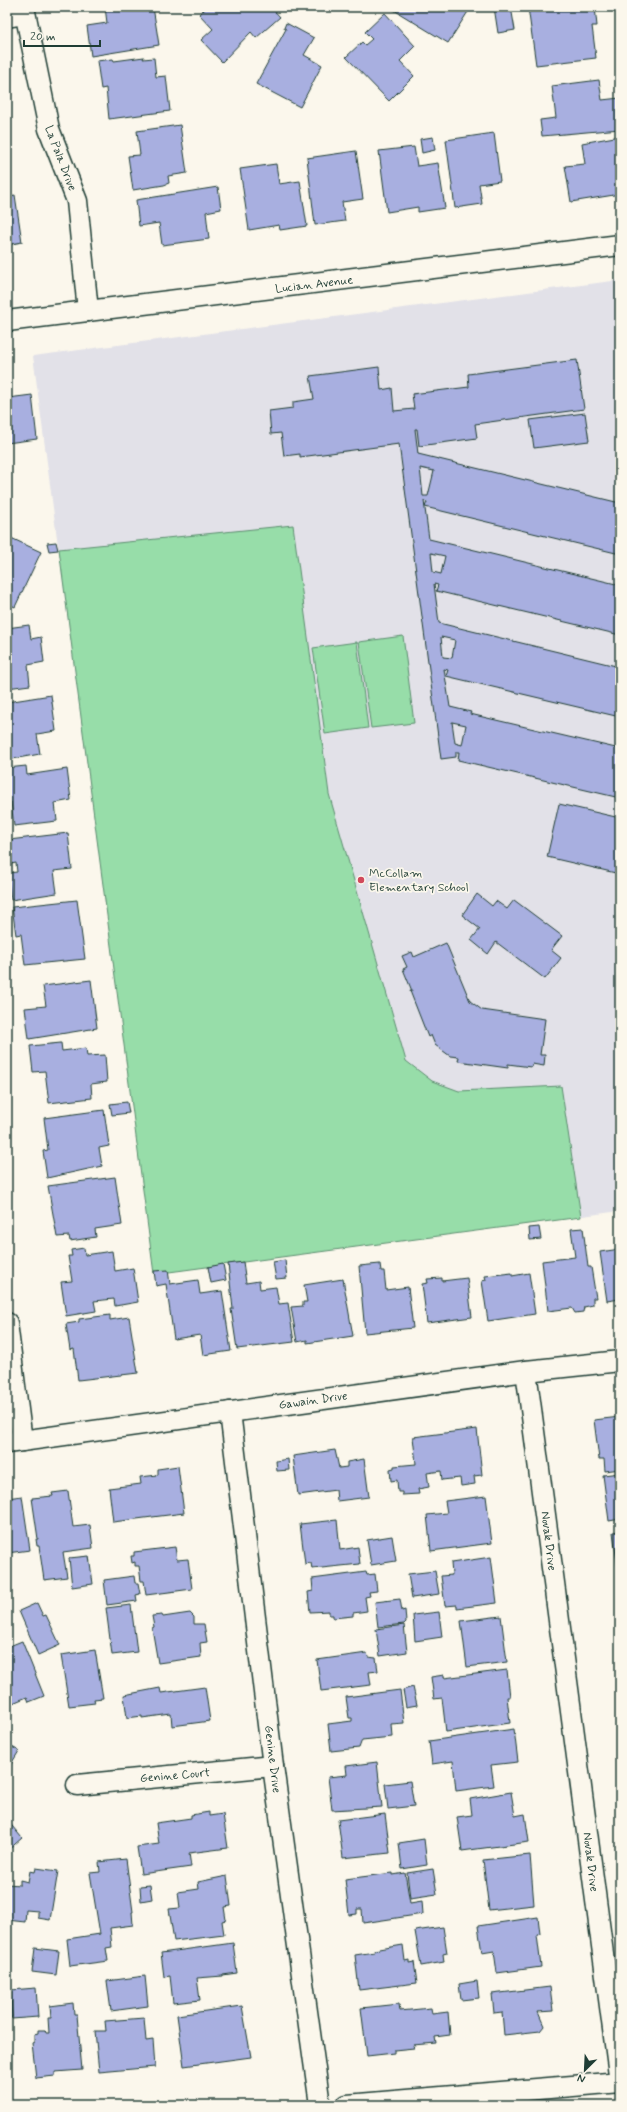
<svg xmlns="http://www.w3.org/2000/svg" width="627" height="2112" viewBox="0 0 627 2112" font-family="Mynerve,sans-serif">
  <rect width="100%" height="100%" fill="#fbf7ec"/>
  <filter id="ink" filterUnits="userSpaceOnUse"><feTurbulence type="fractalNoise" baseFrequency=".025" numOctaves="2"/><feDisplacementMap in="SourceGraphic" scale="8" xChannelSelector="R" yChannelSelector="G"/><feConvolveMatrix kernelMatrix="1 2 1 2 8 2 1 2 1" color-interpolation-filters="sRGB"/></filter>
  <g filter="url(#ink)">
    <polygon fill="#e2e1e8" points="620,280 620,1211 154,1274 33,356"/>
    <g fill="#97dda9" stroke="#5b8d6e">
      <polygon points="293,525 329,794 406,1061 432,1081 459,1091 561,1086 581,1217 154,1274 59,549"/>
      <polygon points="403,636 414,723 371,728 359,642"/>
      <polygon points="357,642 368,728 325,734 313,648"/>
    </g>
    <g fill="#a8afe0" stroke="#1f3d34" fill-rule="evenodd">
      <polygon points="105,7 153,7 159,45 91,56 87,26 107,23"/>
      <polygon points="206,7 271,7 280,17 256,38 251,32 222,62 201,40 213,29 199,14"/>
      <polygon points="389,7 471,7 448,43"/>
      <polygon points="494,7 511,7 515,30 498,33"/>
      <polygon points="528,7 595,7 597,26 592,26 596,58 536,65"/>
      <polygon points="385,13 415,46 400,61 414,76 389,101 346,57 362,42 365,45 372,39 365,32"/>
      <polygon points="286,23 314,38 304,55 322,65 300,107 256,84 286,29 284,28"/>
      <polygon points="144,57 143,59 154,58 156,77 166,76 170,111 109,119 106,88 101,89 97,61 113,59 114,61"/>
      <polygon points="599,80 602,100 620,98 620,129 542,136 540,120 556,118 552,86"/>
      <polygon points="180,125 187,173 168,176 169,183 164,185 133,190 128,156 140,155 137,131"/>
      <polygon points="494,133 500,181 479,184 482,204 455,208 446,140"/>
      <polygon points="620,136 620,194 571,202 565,166 585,164 582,143"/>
      <polygon points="433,137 435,150 422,153 420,139"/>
      <polygon points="414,147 417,166 438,163 445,208 418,212 418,207 387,212 379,151"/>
      <polygon points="356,151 363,199 342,202 345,221 315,225 307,158"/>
      <polygon points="276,164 279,184 300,181 307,226 280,230 279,225 249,230 240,169"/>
      <polygon points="218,187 221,209 206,212 209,239 162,245 159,223 139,226 136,200"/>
      <polygon points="15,195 22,242 7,245 7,197"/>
      <path d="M 577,360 L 584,409 L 475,424 L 477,438 L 419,446 L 417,429 L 415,429 L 418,454 L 620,503 L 620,554 L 425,507 L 427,502 L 424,501 L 429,539 L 620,585 L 620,635 L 436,591 L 438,585 L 434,584 L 439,623 L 620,667 L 620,717 L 446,676 L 448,670 L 444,669 L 450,707 L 471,712 L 470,714 L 620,749 L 620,798 L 458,760 L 459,752 L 456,752 L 456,757 L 441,759 L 399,444 L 300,457 L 300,454 L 284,456 L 281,433 L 271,434 L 269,411 L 293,408 L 293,402 L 314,399 L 310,376 L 379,367 L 381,390 L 392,388 L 394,411 L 414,409 L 412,394 L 469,387 L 468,374 ZM 420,468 L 434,471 L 428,496 L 423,496 ZM 431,553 L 445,556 L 441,574 L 433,572 ZM 441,637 L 455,640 L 452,658 L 443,657 ZM 452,722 L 466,725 L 462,745 L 455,743 Z"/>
      <polygon points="7,389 8,398 32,395 37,439 7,443"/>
      <polygon points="585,413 589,441 534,448 530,420"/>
      <polygon points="9,537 41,552 15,607 7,603 7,540"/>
      <polygon points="56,542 58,550 49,551 47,543"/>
      <polygon points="29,625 31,639 41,637 44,662 28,665 30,685 7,688 7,628"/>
      <polygon points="51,695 56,731 37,734 40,754 7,760 7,702"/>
      <polygon points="26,766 27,775 67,769 71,800 55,803 57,821 14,826 11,802 7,802 7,768"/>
      <polygon points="559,804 620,818 620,874 547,857"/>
      <polygon points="68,833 72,869 54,871 57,893 11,900 8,873 17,872 16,863 11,864 9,840"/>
      <polygon points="477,894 492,906 496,901 507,909 514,900 562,936 551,950 561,958 545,979 496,942 488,954 471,940 480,929 462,915"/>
      <polygon points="77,900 85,959 25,965 21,934 16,935 12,907"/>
      <polygon points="446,943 470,1001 482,1010 545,1019 540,1055 545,1055 544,1066 532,1064 531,1067 508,1064 508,1068 458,1061 459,1057 450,1056 435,1045 431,1035 428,1037 410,991 412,991 403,969 407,967 402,956 412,952 414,957"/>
      <polygon points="91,980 97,1028 29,1039 25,1008 46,1006 43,986"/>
      <polygon points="61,1043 62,1051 86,1048 87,1056 105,1055 107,1082 91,1084 92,1098 49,1103 45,1071 33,1072 30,1046"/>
      <polygon points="127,1102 129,1113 112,1115 110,1104"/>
      <polygon points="104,1110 109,1146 99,1148 102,1166 47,1178 43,1151 48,1150 44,1118"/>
      <polygon points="115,1177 122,1225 95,1229 96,1237 70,1241 69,1236 57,1237 48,1186"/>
      <polygon points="539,1227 541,1239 530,1240 529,1228"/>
      <polygon points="583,1228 588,1267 591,1267 596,1298 593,1298 593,1305 584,1307 583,1312 575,1313 572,1308 548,1311 542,1261 575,1257 571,1229"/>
      <polygon points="84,1248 85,1255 112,1251 115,1271 133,1268 138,1302 115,1306 114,1299 94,1301 96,1311 66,1316 61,1282 72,1281 68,1256 72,1256 71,1250"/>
      <polygon points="620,1249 620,1299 607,1301 600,1252"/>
      <polygon points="285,1260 287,1278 276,1279 273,1262"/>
      <polygon points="243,1262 246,1283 259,1281 260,1289 276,1287 279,1304 288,1303 294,1342 237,1349 231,1309 233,1309 228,1264"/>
      <polygon points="223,1264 226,1280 211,1283 208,1267"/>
      <polygon points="380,1264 381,1271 384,1271 386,1290 408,1287 413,1328 365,1333 359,1266"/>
      <polygon points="168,1270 170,1284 198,1280 200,1294 222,1291 231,1351 203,1355 200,1335 174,1339 166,1284 156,1286 154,1271"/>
      <polygon points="512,1273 512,1276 529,1273 535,1314 488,1321 482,1281 486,1280 485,1276"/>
      <polygon points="442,1278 442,1281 467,1278 472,1317 427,1323 422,1284 428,1283 427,1279"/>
      <polygon points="343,1279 353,1336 307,1343 307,1340 297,1342 291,1307 303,1306 303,1302 307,1302 304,1285"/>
      <polygon points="110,1315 110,1320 129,1317 138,1373 78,1380 74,1349 70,1350 66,1324 79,1322 79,1319"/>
      <polygon points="620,1417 620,1469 605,1471 604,1459 599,1459 594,1420"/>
      <polygon points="477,1429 482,1475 474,1476 475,1484 461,1486 460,1478 442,1480 441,1471 427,1473 429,1487 418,1489 419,1494 402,1495 402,1492 398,1492 397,1480 391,1481 390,1469 394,1468 394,1466 416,1464 413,1437"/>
      <polygon points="335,1450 339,1468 347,1467 347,1462 364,1459 369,1497 337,1501 336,1490 298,1495 293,1456"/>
      <polygon points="288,1459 289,1470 277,1471 276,1461"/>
      <polygon points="178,1466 184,1513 113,1522 109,1488 141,1484 140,1477 158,1475 158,1469"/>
      <polygon points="620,1473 620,1519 609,1521 603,1475"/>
      <polygon points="68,1491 73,1527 90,1525 93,1548 63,1552 67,1577 44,1580 39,1546 37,1546 36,1539 38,1539 32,1498 53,1496 52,1493"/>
      <polygon points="22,1496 30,1550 7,1553 7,1498"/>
      <polygon points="486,1496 492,1543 431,1551 427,1515 447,1513 445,1501"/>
      <polygon points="337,1520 340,1550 358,1547 360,1564 312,1569 311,1563 305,1564 300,1524"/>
      <polygon points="620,1531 620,1579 619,1579 613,1532"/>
      <polygon points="392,1536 396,1561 371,1565 367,1540"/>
      <polygon points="175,1547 177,1560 188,1559 192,1589 146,1595 144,1581 141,1581 139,1566 135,1566 135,1562 132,1563 131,1556 134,1556 134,1552"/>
      <polygon points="89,1556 93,1584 72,1587 69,1558"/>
      <polygon points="491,1557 497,1603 457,1608 457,1605 445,1606 441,1576 452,1575 451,1563"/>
      <polygon points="435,1571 439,1594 412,1598 408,1574"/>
      <polygon points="366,1572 367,1575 375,1574 377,1591 369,1592 370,1596 365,1597 367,1611 353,1613 353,1616 333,1618 333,1615 329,1615 329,1611 310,1612 308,1592 313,1591 312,1579"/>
      <polygon points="134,1576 135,1583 138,1583 140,1594 136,1595 137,1601 107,1605 104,1580"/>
      <polygon points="400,1599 402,1611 405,1610 406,1622 404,1624 378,1627 375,1602"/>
      <polygon points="37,1603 43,1616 46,1615 60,1645 38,1655 19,1611"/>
      <polygon points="131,1605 137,1652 112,1655 106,1608"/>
      <polygon points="439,1612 442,1637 415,1641 413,1615"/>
      <polygon points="190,1613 194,1617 194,1624 204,1624 207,1642 200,1643 201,1657 158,1663 152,1628 154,1627 152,1616 162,1615 163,1617"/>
      <polygon points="501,1616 507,1662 467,1667 461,1621"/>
      <polygon points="404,1625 407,1652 380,1656 376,1629"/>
      <polygon points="22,1641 44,1696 29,1702 27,1697 8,1705 7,1647"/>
      <polygon points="95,1650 103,1698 94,1699 95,1703 69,1706 61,1655"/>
      <polygon points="367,1653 368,1657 376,1658 378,1671 369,1672 371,1685 321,1691 317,1660"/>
      <polygon points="507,1670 510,1697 507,1697 510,1723 446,1732 442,1698 434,1699 431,1677 444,1675 444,1678"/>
      <polygon points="205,1687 210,1721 172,1726 171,1714 142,1718 142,1716 127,1718 124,1695 160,1688 161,1693"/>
      <polygon points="413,1687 417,1705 406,1707 403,1690"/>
      <polygon points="400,1690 404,1723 391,1724 392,1737 362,1740 359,1748 331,1751 328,1724 352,1721 352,1718 349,1718 346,1697"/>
      <polygon points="514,1729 518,1762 491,1765 494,1786 456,1791 453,1761 432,1764 429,1741"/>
      <polygon points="7,1744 19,1751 8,1769 7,1768"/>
      <polygon points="377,1762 382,1807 332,1810 328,1777 347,1775 346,1766"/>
      <polygon points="410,1781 414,1806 388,1809 385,1784"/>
      <polygon points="511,1792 515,1816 525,1814 529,1842 462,1851 457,1817 472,1815 470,1799"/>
      <polygon points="209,1812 209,1816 223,1814 228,1848 189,1853 191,1867 141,1874 137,1847 159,1844 156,1823 191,1818 191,1815"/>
      <polygon points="385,1814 390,1853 343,1858 338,1820"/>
      <polygon points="7,1820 22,1838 7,1851"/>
      <polygon points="424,1839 427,1865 402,1869 399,1843"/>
      <polygon points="530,1855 534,1905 489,1910 483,1860"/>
      <polygon points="126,1859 133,1912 132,1912 133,1925 110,1928 112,1947 106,1948 108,1961 70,1966 67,1939 100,1934 90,1873 100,1872 99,1862"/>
      <polygon points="36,1868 58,1871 50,1920 38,1918 38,1911 26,1910 25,1922 7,1920 7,1884 20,1885 20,1880 28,1882 30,1871 35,1872"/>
      <polygon points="433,1869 437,1894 410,1898 407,1873"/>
      <polygon points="393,1873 393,1875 405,1873 410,1903 422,1901 423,1914 363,1923 362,1909 357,1909 357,1914 349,1915 345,1879"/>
      <polygon points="227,1876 231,1906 224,1907 226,1920 222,1921 224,1935 174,1941 169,1909 180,1908 178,1892 199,1889 198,1882"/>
      <polygon points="150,1885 152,1899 141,1901 140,1886"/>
      <polygon points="538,1917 540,1934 537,1935 541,1967 497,1973 494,1951 482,1953 478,1926"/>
      <polygon points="443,1927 447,1953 443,1954 444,1962 421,1966 415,1931"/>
      <polygon points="233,1943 237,1973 223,1975 223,1976 197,1978 200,2000 173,2003 170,1976 164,1977 161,1953"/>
      <polygon points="403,1945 405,1961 409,1960 409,1963 414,1962 417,1983 359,1990 355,1955 375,1952 374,1950"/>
      <polygon points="35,1948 59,1951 56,1975 32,1972"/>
      <polygon points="145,1976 148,2006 111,2011 107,1981"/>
      <polygon points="477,1981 479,1998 461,2000 459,1984"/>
      <polygon points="550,1987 553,2011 538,2012 544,2026 540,2031 504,2035 502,2012 494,2013 492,1994"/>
      <polygon points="36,1988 38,2017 12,2019 11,1990"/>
      <polygon points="7,1990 10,1990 12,2017 7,2018"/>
      <polygon points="73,2003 74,2015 77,2015 82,2070 55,2072 55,2076 36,2078 32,2043 34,2042 34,2034 38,2033 38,2030 45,2030 46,2033 49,2033 48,2018 51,2018 50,2006"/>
      <polygon points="399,2004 400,2011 431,2008 432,2014 448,2012 450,2035 435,2037 436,2043 413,2045 414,2048 394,2050 394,2053 367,2056 361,2008"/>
      <polygon points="242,2006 251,2057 184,2066 177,2015"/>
      <polygon points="144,2018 146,2041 153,2040 155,2067 99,2072 95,2031 106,2031 105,2021"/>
    </g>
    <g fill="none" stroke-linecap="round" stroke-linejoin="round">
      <defs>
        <g id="street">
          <polyline points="24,7 49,129 77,201 88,311"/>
          <polyline points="7,17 25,14"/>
          <polyline points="7,321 620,245"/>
          <polyline points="7,1323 22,1441"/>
          <polyline points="230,1412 273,1766 320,2105"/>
          <polyline points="7,1443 526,1371 620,1361"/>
          <polyline points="77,1785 273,1766"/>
          <polyline points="347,2105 620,2082 526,1371"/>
        </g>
      </defs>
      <use href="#street" stroke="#1f3d34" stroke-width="23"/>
      <use href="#street" stroke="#fbf7ec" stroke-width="20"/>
    </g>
  </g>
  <circle fill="#d1495b" stroke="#fbf7ec" stroke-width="1.5" cx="361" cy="880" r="4"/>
  <g text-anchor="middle" stroke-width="3.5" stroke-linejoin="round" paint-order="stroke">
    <g font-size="12" fill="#1f3d34" stroke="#fbf7ec">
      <text transform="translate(61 158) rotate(69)" y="4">La Pala Drive</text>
      <text transform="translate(314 284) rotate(-7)" y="4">Lucian Avenue</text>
      <text transform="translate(313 1400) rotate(-8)" y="4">Gawain Drive</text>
      <text transform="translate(549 1541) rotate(83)" y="4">Novak Drive</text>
      <text transform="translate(273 1759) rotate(83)" y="4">Genine Drive</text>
      <text transform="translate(175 1775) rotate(-5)" y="4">Genine Court</text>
      <text transform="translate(591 1862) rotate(83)" y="4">Novak Drive</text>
    </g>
    <g font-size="12" fill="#1f3d34" stroke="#fbf7ec" text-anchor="start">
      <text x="369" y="877">McCollam<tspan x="369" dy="14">Elementary School</tspan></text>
    </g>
  </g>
  <rect width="627" height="2112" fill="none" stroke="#fbf7ec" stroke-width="24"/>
  <rect x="12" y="12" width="603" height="2088" fill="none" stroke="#1f3d34" stroke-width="1.5" filter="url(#ink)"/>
  <g transform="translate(585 2070) rotate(204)" stroke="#fbf7ec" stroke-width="3" paint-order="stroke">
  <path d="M0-3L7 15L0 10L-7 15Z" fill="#1f3d34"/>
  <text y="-6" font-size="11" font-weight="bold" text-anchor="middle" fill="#1f3d34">N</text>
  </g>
  <path d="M24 40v6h76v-6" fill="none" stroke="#1f3d34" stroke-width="2"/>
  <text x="30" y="40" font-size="12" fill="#1f3d34" stroke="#fbf7ec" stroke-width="3" paint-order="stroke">20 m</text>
</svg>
